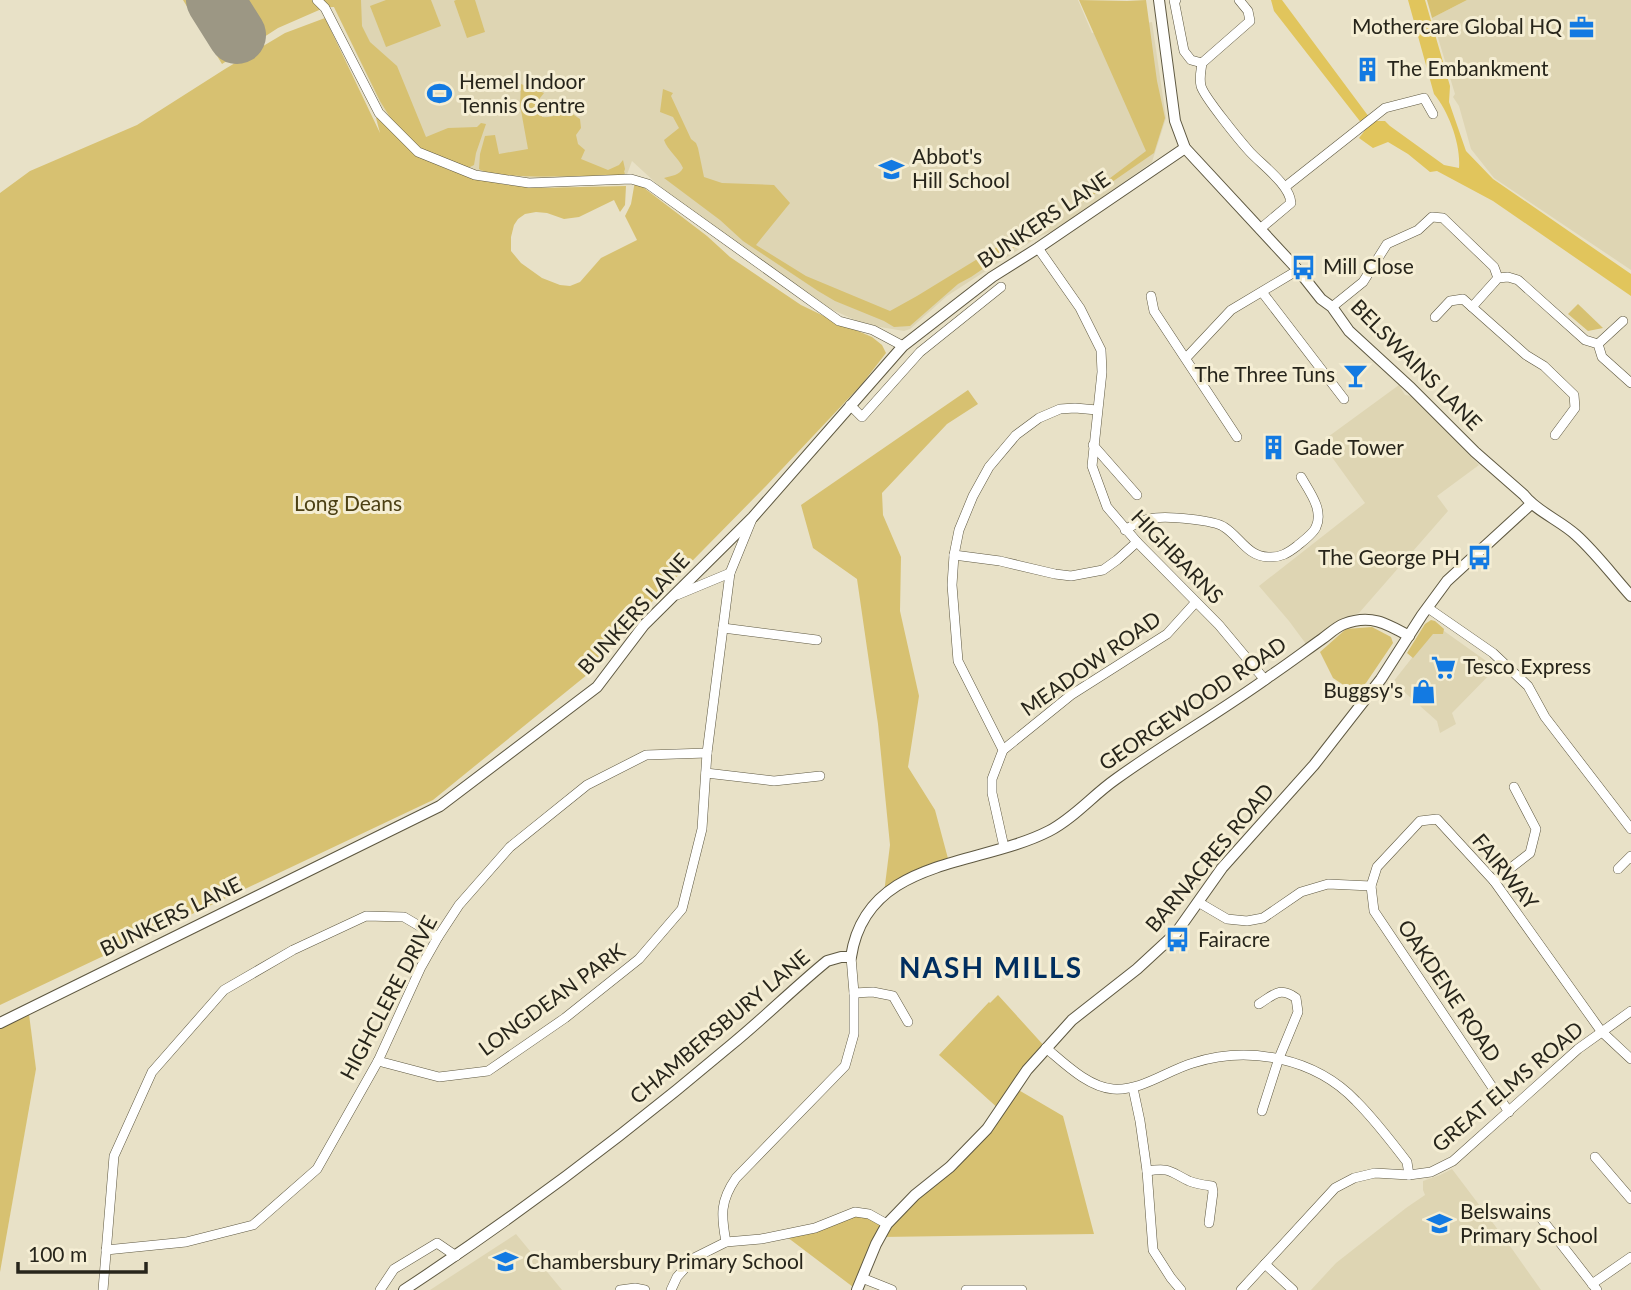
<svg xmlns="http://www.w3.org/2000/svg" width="1631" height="1290" viewBox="0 0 1631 1290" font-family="Lato,sans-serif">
  <rect width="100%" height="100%" fill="#e8e1c7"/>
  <g fill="#ded5b3">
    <polygon points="346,0 1078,0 1092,33 1152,22 1166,118 1152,162 1052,234 1050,232 1038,237 947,296 910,329 904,331 880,327 857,321 822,305 670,196 632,161 626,177 527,179 480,175 389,119 380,103 334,7"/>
    <polygon points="1467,0 1631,0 1631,270 1494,178 1471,149 1459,106 1453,97 1455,94 1432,18"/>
    <polygon points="1399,385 1405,395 1412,396 1479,465 1437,496 1448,511 1359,613 1344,618 1306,644 1289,621 1259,586 1365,503 1321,442"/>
    <polygon points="1437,626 1496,668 1452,713 1456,724 1440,733 1437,721 1393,682"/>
    <polygon points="1452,1169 1505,1239 1541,1290 1311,1290 1336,1263 1406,1208 1425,1195 1423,1190 1423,1181 1440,1175"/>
    <polygon points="516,1234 562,1290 430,1290"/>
  </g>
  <g fill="#d7c171">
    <polygon points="183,0 361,0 362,26 370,42 397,66 426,137 448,128 477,127 481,123 486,124 476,153 474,165 468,168 423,150 414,144 396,127 380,101 334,7 326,7 278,28 222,64"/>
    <polygon points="386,0 431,0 441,26 386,47 370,6"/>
    <polygon points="456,0 475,0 485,32 467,38 454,1"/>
    <polygon points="1079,0 1127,1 1146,0 1157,81 1165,118 1154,153 1083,202 1084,198 1089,194 1146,151"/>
    <polygon points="1427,0 1467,0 1432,18"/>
    <polygon points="325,18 380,133 376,118 381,117 429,161 449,170 476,178 502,184 538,188 626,186 625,205 620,212 614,200 579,217 564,219 547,213 536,212 525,214 518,219 514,225 511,237 511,251 521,263 542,278 560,285 570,286 580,282 601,258 637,240 625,216 631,204 635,181 707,236 730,257 761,278 801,305 830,319 872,337 882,345 886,353 862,384 766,486 642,612 588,674 433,800 0,1005 0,193 30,171 137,125 225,69 285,33"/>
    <path d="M 521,84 L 544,93 L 536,103 L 540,108 L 542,117 C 552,118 561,113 571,113 L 580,119 L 581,128 L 576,135 L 578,144 L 585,150 L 581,159 L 608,170 L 619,165 L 623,160 L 625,169 L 624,172 L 625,173 L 624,175 C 597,175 497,181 479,169 L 480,154 L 485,136 L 495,135 L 499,154 L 528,149 L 520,105 Z"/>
    <path d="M 663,89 L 673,93 L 671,96 L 691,139 L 696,143 L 698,148 L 704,177 L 722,183 L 774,185 L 790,203 L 756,245 L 806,276 L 890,311 L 917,296 L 997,247 L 1024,234 L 1024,241 L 971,277 L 958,284 L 910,326 L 894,327 L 884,321 L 835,301 L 818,291 L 743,241 L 720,220 L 664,178 C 671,176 680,175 683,168 C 678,157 668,151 664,140 L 679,128 L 673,117 L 660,112 Z"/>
    <polygon points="1578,304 1603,328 1588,331 1568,314"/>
    <polygon points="968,390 978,404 947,424 882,493 883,515 901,557 900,611 919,696 908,767 935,810 950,866 884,893 890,845 878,724 857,579 813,548 801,505"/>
    <polygon points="1431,620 1435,621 1444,629 1443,634 1433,634 1413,658 1407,653 1425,624"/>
    <polygon points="1372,627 1391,637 1393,643 1366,683 1354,692 1333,678 1320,652 1346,629"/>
    <polygon points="998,995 1046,1048 1015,1088 1063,1116 1094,1234 881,1237 857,1290 783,1234 855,1212 887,1224 1000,1110 939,1055 989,1002 990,1003"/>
    <polygon points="29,1014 36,1069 0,1272 0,1024"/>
  </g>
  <path fill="#e1c55c" d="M 1271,0 L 1282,0 L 1372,121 L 1385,121 L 1390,126 L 1444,165 L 1459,168 C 1461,145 1449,112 1434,94 L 1408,0 L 1425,0 L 1450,86 L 1449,102 L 1466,151 L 1493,179 L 1631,274 L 1631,296 L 1493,201 L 1437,171 L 1430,172 L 1408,154 L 1388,142 L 1373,148 L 1359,138 L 1366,129 L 1274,11 Z"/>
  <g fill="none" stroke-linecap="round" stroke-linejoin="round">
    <polyline stroke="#9c9784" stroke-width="58" points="215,0 237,35"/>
    <defs>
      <g id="minor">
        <polyline points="317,0 325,8 379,113 418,152 475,175 529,183 631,179 648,184 839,321 873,330 903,346"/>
        <polyline points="1176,0 1174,0 1184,51 1191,60 1202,63"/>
        <path d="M 1239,0 L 1248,11 L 1250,21 L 1202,63 C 1201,71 1199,78 1201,86 C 1204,97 1241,142 1250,152 C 1262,165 1290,185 1291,203 L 1260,229"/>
        <polyline points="1285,187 1385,108 1424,98 1433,114"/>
        <polyline points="1038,248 1080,308 1101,350 1102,372 1092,466 1107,507 1137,542 1219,625 1265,680"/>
        <polyline points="1262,292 1344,399"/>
        <polyline points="1151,296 1154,311 1237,437"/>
        <polyline points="1332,307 1363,282 1387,244 1418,230 1432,217 1443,218 1494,267 1498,278"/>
        <polyline points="1472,307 1498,278 1508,277 1518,280 1585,340 1598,344 1602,357 1631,383"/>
        <polyline points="1435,317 1450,301 1463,299 1526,355 1544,366 1574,395 1575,408 1555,435"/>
        <polyline points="1598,344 1623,321"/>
        <polyline points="1186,358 1231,310 1298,270"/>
        <polyline points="850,405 862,417 920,352 1001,287"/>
        <polyline points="1093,445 1137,495"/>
        <path d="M 1125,530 C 1134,524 1143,519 1155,518 C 1168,516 1214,520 1224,527 C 1240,537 1247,556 1268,557 C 1280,558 1288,553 1297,546 C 1303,541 1314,533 1316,527 C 1324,510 1309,491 1301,477"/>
        <polyline points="954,555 1000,561 1055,574 1071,576 1103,570 1117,560 1137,542"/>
        <polyline points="677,595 730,573"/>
        <polyline points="1428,608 1493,653 1528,686 1545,717 1631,829"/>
        <polyline points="723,628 817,640"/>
        <polyline points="1003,750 1071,695 1167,634 1195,603"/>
        <polyline points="706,773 774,781 820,776"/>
        <polyline points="1004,847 992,793 992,779 1003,750 958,661 952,585 954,555 959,530 973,496 989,467 1016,435 1039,418 1060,409 1075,408 1097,410"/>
        <polyline points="1618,869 1631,856"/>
        <polyline points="1494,881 1530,853 1536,829 1514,787"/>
        <polyline points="1198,902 1227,919 1247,921 1263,918 1301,892 1328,884 1371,886"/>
        <polyline points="854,993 873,992 893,996 908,1022"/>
        <path d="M 1259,1004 C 1273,995 1280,986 1296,998 L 1298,1012 L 1279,1058 L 1262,1111"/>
        <path d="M 1046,1048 C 1064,1063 1088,1087 1113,1089 C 1142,1091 1166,1071 1193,1063 C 1249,1045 1315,1058 1356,1101 C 1375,1120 1391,1141 1407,1162 L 1409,1175"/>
        <polyline points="378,1061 439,1077 488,1071 565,1018 639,959 682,909 702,829 707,753 730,573 752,519"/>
        <polyline points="1133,1088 1140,1121 1147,1171 1153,1250 1171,1278 1181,1290"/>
        <polyline points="1509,1112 1374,911 1371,886 1377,867 1420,821 1437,819 1494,881 1601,1031 1631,1059"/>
        <polyline points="1595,1157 1631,1199"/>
        <path d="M 1147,1171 C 1171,1167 1170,1172 1189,1181 C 1196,1184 1204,1185 1212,1186 L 1213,1192 L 1209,1223"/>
        <polyline points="1537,1213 1597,1290"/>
        <path d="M 726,1242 C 721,1215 720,1201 736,1178 L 845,1066 L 854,1034 L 854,993 L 851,957"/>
        <polyline points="106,1250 186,1242 253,1225 317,1169 378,1061 421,967 438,937 459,905 510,847 587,785 646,755 707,753"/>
        <polyline points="1265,1264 1293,1290"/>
        <polyline points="862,1278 892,1290"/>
        <polyline points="1592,1284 1631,1257"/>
        <polyline points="103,1290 114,1156 152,1072 224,990 293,950 366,916 404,917 438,937"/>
        <polyline points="380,1290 394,1269 437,1243 456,1256"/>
        <polyline points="620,1290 635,1288 645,1290"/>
        <polyline points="671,1290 677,1277 694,1258 726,1242 761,1239 815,1228 855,1212 869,1214 887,1224"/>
        <polyline points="966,1290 1022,1290"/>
        <polyline points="1241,1290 1335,1188 1354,1178 1375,1173 1409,1175 1431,1172 1453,1161 1578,1049 1631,1011"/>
      </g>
      <g id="tertiary">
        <path d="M 1159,0 L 1175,121 L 1185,148 L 1298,270 L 1321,299 L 1332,307 L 1349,331 L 1411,388 L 1475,452 L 1524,495 C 1536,511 1561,521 1576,535 C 1596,553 1613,576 1631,596"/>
        <polyline points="0,1023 440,806 597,687 644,625 753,517 903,346 992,277 1038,248 1185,148"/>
        <path d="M 404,1290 C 518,1215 627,1133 731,1045 C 764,1018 794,988 827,961 L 841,957 L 851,957 C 866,857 979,867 1049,831 C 1074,818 1093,795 1116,779 C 1166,743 1220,712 1270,676 C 1288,664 1305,651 1322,639 C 1329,634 1336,627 1344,624 C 1370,614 1386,623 1409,636"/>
        <polyline points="857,1290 876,1244 887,1224 915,1195 950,1167 987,1129 1027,1070 1072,1020 1137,969 1176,933 1222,868 1314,765 1381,679 1422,615 1447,581 1531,504"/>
      </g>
    </defs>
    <use href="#minor" stroke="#5e5841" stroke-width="10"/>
    <use href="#tertiary" stroke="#5e5841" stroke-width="12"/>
    <use href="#minor" stroke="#fff" stroke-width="9"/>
    <use href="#tertiary" stroke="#fff" stroke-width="10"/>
  </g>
  <defs>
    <symbol id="office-bare" viewBox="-9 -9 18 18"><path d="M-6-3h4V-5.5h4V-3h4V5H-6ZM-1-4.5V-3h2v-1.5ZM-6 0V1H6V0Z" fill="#137ae2" stroke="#f5eed4" stroke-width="2.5" paint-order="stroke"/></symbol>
    <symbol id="building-bare" viewBox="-9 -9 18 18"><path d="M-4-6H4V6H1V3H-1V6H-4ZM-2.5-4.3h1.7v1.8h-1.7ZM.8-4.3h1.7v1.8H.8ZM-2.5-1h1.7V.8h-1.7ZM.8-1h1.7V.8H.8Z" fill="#137ae2" stroke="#f5eed4" stroke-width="2.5" paint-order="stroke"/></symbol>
    <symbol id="stadium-bare" viewBox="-9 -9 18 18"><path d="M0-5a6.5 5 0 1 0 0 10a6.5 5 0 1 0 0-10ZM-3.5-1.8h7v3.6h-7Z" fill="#137ae2" stroke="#f5eed4" stroke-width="2.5" paint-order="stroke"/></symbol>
    <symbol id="school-bare" viewBox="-9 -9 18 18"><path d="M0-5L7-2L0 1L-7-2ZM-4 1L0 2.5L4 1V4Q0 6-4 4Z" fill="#137ae2" stroke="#f5eed4" stroke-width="2.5" paint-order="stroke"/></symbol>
    <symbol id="bus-bare" viewBox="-9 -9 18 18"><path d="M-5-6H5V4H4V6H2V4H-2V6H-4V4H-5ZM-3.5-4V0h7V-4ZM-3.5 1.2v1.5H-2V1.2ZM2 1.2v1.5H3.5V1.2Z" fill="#137ae2" stroke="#f5eed4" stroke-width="2.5" paint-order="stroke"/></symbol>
    <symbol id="bar-bare" viewBox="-9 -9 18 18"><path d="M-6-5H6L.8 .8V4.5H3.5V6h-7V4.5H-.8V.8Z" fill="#137ae2" stroke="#f5eed4" stroke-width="2.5" paint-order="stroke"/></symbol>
    <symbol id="supermarket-bare" viewBox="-9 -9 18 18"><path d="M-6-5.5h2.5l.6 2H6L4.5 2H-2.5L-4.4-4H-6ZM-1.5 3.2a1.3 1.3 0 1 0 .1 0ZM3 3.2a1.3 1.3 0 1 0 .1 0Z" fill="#137ae2" stroke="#f5eed4" stroke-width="2.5" paint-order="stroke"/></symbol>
    <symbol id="shop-bare" viewBox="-9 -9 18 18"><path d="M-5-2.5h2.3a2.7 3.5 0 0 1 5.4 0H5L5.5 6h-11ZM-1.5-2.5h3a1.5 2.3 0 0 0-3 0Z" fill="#137ae2" stroke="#f5eed4" stroke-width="2.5" paint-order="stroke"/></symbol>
  </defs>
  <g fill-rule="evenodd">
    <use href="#office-bare" x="1564" y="10" width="35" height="35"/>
    <use href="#building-bare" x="1350" y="52" width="35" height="35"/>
    <use href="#stadium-bare" x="422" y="76" width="35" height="35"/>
    <use href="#school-bare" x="874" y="152" width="35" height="35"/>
    <use href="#bus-bare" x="1286" y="250" width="35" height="35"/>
    <use href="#bar-bare" x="1338" y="358" width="35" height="35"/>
    <use href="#building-bare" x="1256" y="430" width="35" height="35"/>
    <use href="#bus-bare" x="1462" y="540" width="35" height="35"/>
    <use href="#supermarket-bare" x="1426" y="650" width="35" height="35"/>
    <use href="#shop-bare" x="1406" y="674" width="35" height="35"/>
    <use href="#bus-bare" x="1160" y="922" width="35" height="35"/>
    <use href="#school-bare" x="1422" y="1206" width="35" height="35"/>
    <use href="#school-bare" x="488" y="1244" width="35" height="35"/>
  </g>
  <g text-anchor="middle" stroke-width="6" stroke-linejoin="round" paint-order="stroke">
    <g font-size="21" fill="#27251b" stroke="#f5eed4" text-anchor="start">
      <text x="1562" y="34" text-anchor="end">Mothercare Global HQ</text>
      <text x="1387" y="76">The Embankment</text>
      <text x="459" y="89">Hemel Indoor<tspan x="459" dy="24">Tennis Centre</tspan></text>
      <text x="912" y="164">Abbot's<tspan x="912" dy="24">Hill School</tspan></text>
      <text x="1323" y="274">Mill Close</text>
      <text x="1335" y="382" text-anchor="end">The Three Tuns</text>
      <text x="1294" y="455">Gade Tower</text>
      <text x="1460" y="565" text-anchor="end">The George PH</text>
      <text x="1463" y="674">Tesco Express</text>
      <text x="1403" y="698" text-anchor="end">Buggsy's</text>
      <text x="1198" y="947">Fairacre</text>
      <text x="1460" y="1219">Belswains<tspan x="1460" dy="24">Primary School</tspan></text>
      <text x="526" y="1269">Chambersbury Primary School</text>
    </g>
    <g font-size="21" fill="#27251b" stroke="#f5eed4">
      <text transform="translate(1044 220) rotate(-34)" y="7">BUNKERS LANE</text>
      <text transform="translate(1416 365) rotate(45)" y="7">BELSWAINS LANE</text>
      <text transform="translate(1177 557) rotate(46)" y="7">HIGHBARNS</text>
      <text transform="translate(634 614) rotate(-48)" y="7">BUNKERS LANE</text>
      <text transform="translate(1091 664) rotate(-35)" y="7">MEADOW ROAD</text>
      <text transform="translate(1193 704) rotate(-34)" y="7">GEORGEWOOD ROAD</text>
      <text transform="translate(1210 858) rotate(-50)" y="7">BARNACRES ROAD</text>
      <text transform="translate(1505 872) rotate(51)" y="7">FAIRWAY</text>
      <text transform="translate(171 917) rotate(-26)" y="7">BUNKERS LANE</text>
      <text transform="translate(1449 991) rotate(56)" y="7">OAKDENE ROAD</text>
      <text transform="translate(389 998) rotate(-62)" y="7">HIGHCLERE DRIVE</text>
      <text transform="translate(552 1000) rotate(-36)" y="7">LONGDEAN PARK</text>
      <text transform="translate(720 1027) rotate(-40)" y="7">CHAMBERSBURY LANE</text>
      <text transform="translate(1508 1087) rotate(-40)" y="7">GREAT ELMS ROAD</text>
    </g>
    <g font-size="21" fill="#4c4014" stroke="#f5eed4">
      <text x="348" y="511">Long Deans</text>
    </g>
    <g font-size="28" font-weight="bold" letter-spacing="2" fill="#002e5f" stroke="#f5eed4">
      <text x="991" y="978">NASH MILLS</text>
    </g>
  </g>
  <path d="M18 1262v10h128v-10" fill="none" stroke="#27251b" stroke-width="3.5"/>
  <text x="28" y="1262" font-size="21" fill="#27251b" stroke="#f5eed4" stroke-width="5" paint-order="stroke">100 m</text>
</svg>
